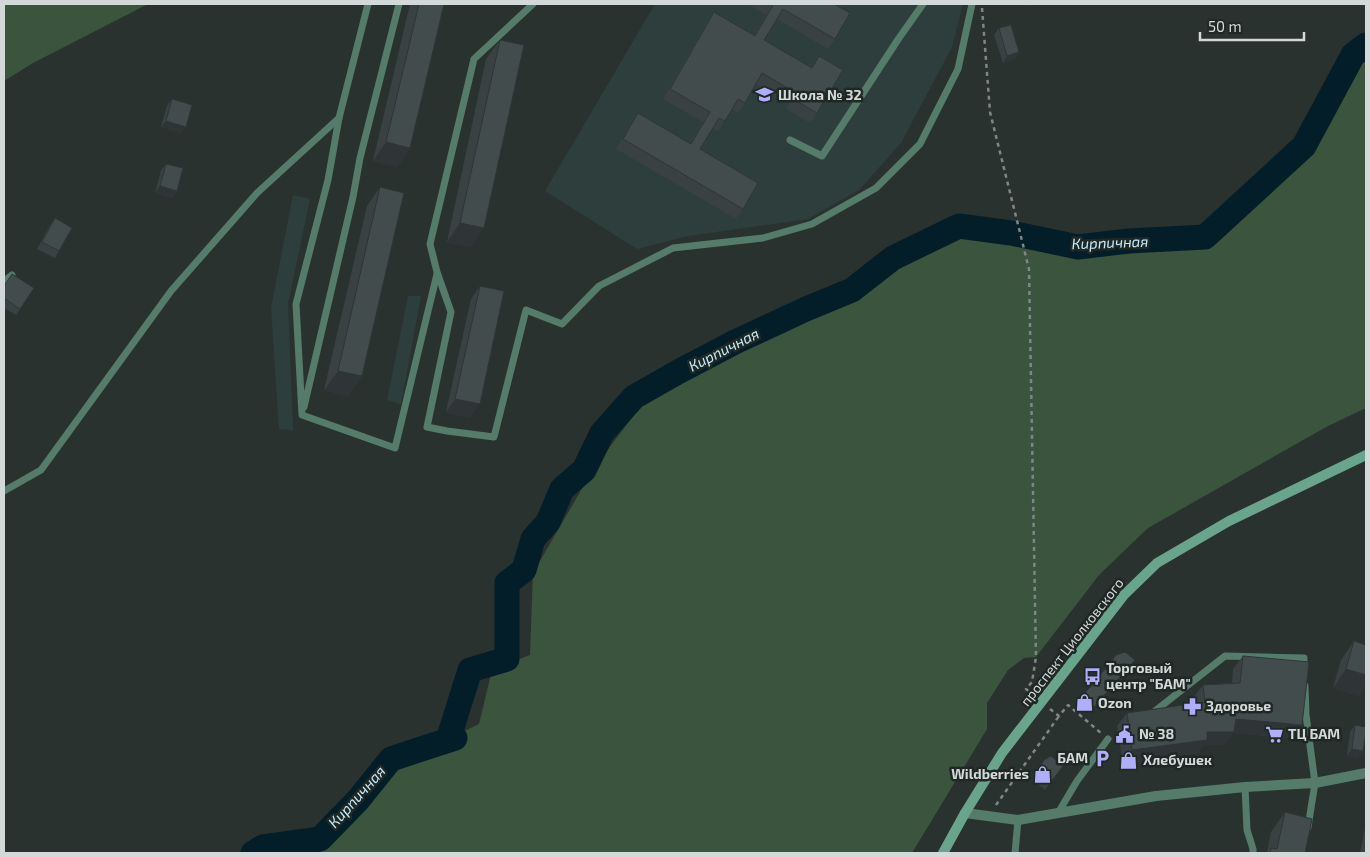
<svg xmlns="http://www.w3.org/2000/svg" width="1370" height="857" viewBox="0 0 1370 857" font-family="'Exo 2',sans-serif">
  <rect width="100%" height="100%" fill="#2a3230"/>
  <g fill="#2e3e3c">
    <polygon points="655,4 963,4 952,47 901,143 859,190 808,219 688,236 637,249 545,191"/>
    <polygon points="293,195 310,199 288,304 293,430 279,429 271,308"/>
    <polygon points="408,296 421,296 401,404 387,400"/>
  </g>
  <g fill="#3b543e">
    <polygon points="6,4 148,4 33,63 4,81 4,5"/>
    <polygon points="1366,48 1366,408 1328,426 1148,528 1099,575 1036,657 1024,658 1008,670 987,703 987,729 912,853 255,853 289,838 333,837 365,798 398,763 479,724 492,670 530,655 533,573 594,468 640,407 695,370 958,239 1020,230 1096,249 1220,235 1324,131"/>
  </g>
  <g fill="none" stroke-linecap="round" stroke-linejoin="round">
    <polyline stroke="#031e28" stroke-width="25" points="253,853 263,847 320,839 358,800 391,759 455,738 448,740 470,670 507,659 507,583 524,570 533,539 548,522 562,489 584,470 602,433 634,397 678,372 735,342 806,309 852,290 893,258 959,226 1011,233 1078,247 1129,241 1205,237 1304,146 1353,55 1366,45"/>
    <g stroke="#7f8685" stroke-width="2.5" stroke-dasharray="4 4" stroke-linecap="butt">
      <polyline points="982,8 990,112 1029,269 1036,657 1032,682 1026,689 1032,694"/>
      <polyline points="1050,709 1059,716 1068,705 1101,733"/>
      <polyline points="996,805 1059,716"/>
    </g>
    <g stroke="#557b6b" stroke-width="7">
      <polyline points="368,4 339,118 328,180 296,304 302,415 395,448 437,274"/>
      <polyline points="533,4 474,59 430,244 437,272 451,312 427,427 447,431 494,437 526,310 562,324 599,286 673,248 763,238 812,224 876,188 920,144 958,69 972,4"/>
      <polyline points="790,140 822,156 899,38 923,4"/>
      <polyline points="4,281 12,275"/>
      <polyline points="304,407 353,197 360,158 399,4"/>
      <polyline points="4,491 41,470 171,291 257,193 339,118"/>
      <polyline points="1305,686 1306,715 1315,783 1308,827"/>
      <polyline points="1155,711 1225,656 1304,658 1304,671"/>
      <polyline points="1245,787 1247,830 1253,849 1253,853"/>
      <polyline points="1058,813 1077,781 1108,739"/>
      <polyline points="1015,853 1018,820"/>
    </g>
    <polyline stroke="#557b6b" stroke-width="10" points="965,813 1018,820 1156,796 1245,787 1315,783 1366,773"/>
    <polyline stroke="#68a58c" stroke-width="10" points="943,853 965,813 1002,753 1124,595 1157,563 1229,521 1366,455"/>
  </g>
  <g fill="#3a4142">
    <polygon points="410,4 444,4 410,148 397,167 373,161"/>
    <polygon points="748,4 834,4 835,39 828,49 777,19 764,40 811,68 819,56 817,113 810,123 786,109 789,103 756,84 745,103 738,113 732,109 718,131 712,128 700,149 743,209 736,219 616,149 631,124 638,113 690,144 703,122 663,99 707,22 714,12 754,35 766,15"/>
    <polygon points="999,28 1019,52 1015,59 1003,63 994,35"/>
    <polygon points="500,40 471,247 447,242 486,59"/>
    <polygon points="172,99 181,133 161,127 167,106"/>
    <polygon points="166,164 177,191 172,198 155,193 161,170"/>
    <polygon points="380,187 362,376 348,396 324,390 367,206"/>
    <polygon points="55,218 59,251 55,258 37,249 50,225"/>
    <polygon points="4,285 34,288 16,315 4,308"/>
    <polygon points="480,286 470,418 446,412 471,299"/>
    <polygon points="1354,641 1359,696 1333,688 1341,660"/>
    <polygon points="1243,656 1302,725 1292,738 1233,733 1224,745 1203,745 1198,753 1123,764 1117,726 1127,713 1194,704 1193,698 1203,685 1232,683 1233,669"/>
    <polygon points="1113,659 1130,666 1089,713 1080,705 1081,699 1086,692 1094,684 1099,676 1108,669 1108,666"/>
    <polygon points="1355,725 1359,758 1347,756 1350,732"/>
    <polygon points="1044,760 1063,766 1045,790 1034,781 1036,772"/>
    <polygon points="1285,812 1305,853 1267,853 1271,832"/>
    <polygon points="1366,823 1366,853 1360,853"/>
  </g>
  <g fill="#2f3536">
    <polygon points="1029,4 1035,4 1027,7"/>
    <polygon points="1019,52 1015,59 1003,63 1007,56"/>
    <polygon points="166,121 186,127 181,133 161,127"/>
    <polygon points="386,142 410,148 397,167 373,161"/>
    <polygon points="160,186 177,191 172,198 155,193"/>
    <polygon points="460,223 484,228 471,247 447,242"/>
    <polygon points="338,371 362,376 348,396 324,390"/>
    <polygon points="455,399 480,404 470,418 446,412"/>
    <polygon points="1346,669 1366,675 1366,686 1359,696 1333,688"/>
    <polygon points="1236,719 1302,725 1292,738 1233,733 1224,745 1203,745 1198,753 1123,764 1132,750 1207,732"/>
    <polygon points="1352,749 1363,751 1359,758 1347,756"/>
  </g>
  <g fill="#434c4d" stroke="#2f3536">
    <polygon points="419,4 444,4 410,148 386,142"/>
    <polygon points="772,4 834,4 850,13 835,39 783,9 764,40 812,68 819,56 843,70 817,113 793,99 796,93 762,73 745,103 738,99 725,121 719,118 700,149 758,183 743,209 623,139 638,113 691,144 710,112 670,89 714,12 755,36 773,5"/>
    <polygon points="1011,25 1019,52 1007,56 999,28"/>
    <polygon points="500,40 524,45 484,228 460,223"/>
    <polygon points="172,99 192,105 186,127 166,121"/>
    <polygon points="166,164 183,168 177,191 160,186"/>
    <polygon points="380,187 404,193 362,376 338,371"/>
    <polygon points="55,218 72,228 59,251 42,242"/>
    <polygon points="12,274 34,288 20,309 4,298 4,286"/>
    <polygon points="480,286 504,291 480,404 455,399"/>
    <polygon points="1354,641 1366,645 1366,675 1346,669"/>
    <polygon points="1125,652 1135,660 1094,707 1085,698 1086,692 1091,686 1097,683 1099,676 1104,670 1112,668 1113,659 1116,655"/>
    <polygon points="1243,656 1309,662 1302,725 1236,719 1234,732 1207,732 1207,740 1132,750 1127,713 1205,702 1203,685 1240,683"/>
    <polygon points="1355,725 1366,727 1366,732 1363,751 1352,749"/>
    <polygon points="1051,756 1063,766 1050,783 1039,774 1041,765 1044,760"/>
    <polygon points="1285,812 1312,819 1305,853 1270,853 1271,848 1277,849"/>
  </g>
  <defs>
    <symbol id="school-bare" viewBox="-9 -9 18 18"><path d="M0-5L7-2L0 1L-7-2ZM-4 1L0 2.5L4 1V4Q0 6-4 4Z" fill="#aeaefb" stroke="#202826" stroke-width="2.5" paint-order="stroke"/></symbol>
    <symbol id="bus-bare" viewBox="-9 -9 18 18"><path d="M-5-6H5V4H4V6H2V4H-2V6H-4V4H-5ZM-3.5-4V0h7V-4ZM-3.5 1.2v1.5H-2V1.2ZM2 1.2v1.5H3.5V1.2Z" fill="#aeaefb" stroke="#202826" stroke-width="2.5" paint-order="stroke"/></symbol>
    <symbol id="shop-bare" viewBox="-9 -9 18 18"><path d="M-5-2.5h2.3a2.7 3.5 0 0 1 5.4 0H5L5.5 6h-11ZM-1.5-2.5h3a1.5 2.3 0 0 0-3 0Z" fill="#aeaefb" stroke="#202826" stroke-width="2.5" paint-order="stroke"/></symbol>
    <symbol id="pharmacy-bare" viewBox="-9 -9 18 18"><path d="M-2-6h4v4h4v4h-4v4h-4v-4h-4v-4h4Z" fill="#aeaefb" stroke="#202826" stroke-width="2.5" paint-order="stroke"/></symbol>
    <symbol id="civic-bare" viewBox="-9 -9 18 18"><path d="M-.6-6.5H3V-4.5H.6V-3L4-1V1h2V6H-6V1h2V-1L-.6-3ZM-1.2 2.5V6h2.4V2.5Z" fill="#aeaefb" stroke="#202826" stroke-width="2.5" paint-order="stroke"/></symbol>
    <symbol id="supermarket-bare" viewBox="-9 -9 18 18"><path d="M-6-5.5h2.5l.6 2H6L4.5 2H-2.5L-4.4-4H-6ZM-1.5 3.2a1.3 1.3 0 1 0 .1 0ZM3 3.2a1.3 1.3 0 1 0 .1 0Z" fill="#aeaefb" stroke="#202826" stroke-width="2.5" paint-order="stroke"/></symbol>
    <symbol id="parking-bare" viewBox="-9 -9 18 18"><path d="M-3.5-5.5H1a3.5 3.5 0 0 1 0 7H-1V5.5H-3.5ZM-1-3.4V-.6H.8a1.4 1.4 0 0 0 0-2.8Z" fill="#aeaefb" stroke="#202826" stroke-width="2.5" paint-order="stroke"/></symbol>
  </defs>
  <g fill-rule="evenodd">
    <use href="#school-bare" x="752" y="82" width="25" height="25"/>
    <use href="#bus-bare" x="1080" y="664" width="25" height="25"/>
    <use href="#shop-bare" x="1072" y="690" width="25" height="25"/>
    <use href="#pharmacy-bare" x="1180" y="694" width="25" height="25"/>
    <use href="#civic-bare" x="1112" y="722" width="25" height="25"/>
    <use href="#supermarket-bare" x="1262" y="722" width="25" height="25"/>
    <use href="#parking-bare" x="1090" y="746" width="25" height="25"/>
    <use href="#shop-bare" x="1116" y="748" width="25" height="25"/>
    <use href="#shop-bare" x="1030" y="762" width="25" height="25"/>
  </g>
  <g text-anchor="middle" stroke-width="5" stroke-linejoin="round" paint-order="stroke">
    <g font-size="14" font-weight="bold" fill="#d3d8d8" stroke="#202826" text-anchor="start">
      <text x="778" y="100">Школа № 32</text>
      <text x="1106" y="673">Торговый<tspan x="1106" dy="16">центр "БАМ"</tspan></text>
      <text x="1098" y="708">Ozon</text>
      <text x="1206" y="711">Здоровье</text>
      <text x="1139" y="739">№ 38</text>
      <text x="1288" y="739">ТЦ БАМ</text>
      <text x="1088" y="763" text-anchor="end">БАМ</text>
      <text x="1143" y="765">Хлебушек</text>
      <text x="1029" y="779" text-anchor="end">Wildberries</text>
    </g>
    <g font-size="14" fill="#d3d8d8" stroke="#202826">
      <text transform="translate(1072 642) rotate(-52)" y="5">проспект Циолковского</text>
    </g>
    <g font-size="15" font-style="italic" fill="#c1e9fa" stroke="#202826">
      <text transform="translate(1110 243) rotate(-2)" y="5">Кирпичная</text>
      <text transform="translate(724 350) rotate(-27)" y="5">Кирпичная</text>
      <text transform="translate(357 797) rotate(-48)" y="5">Кирпичная</text>
    </g>
  </g>
  <rect width="1370" height="857" fill="none" stroke="#d3d8d8" stroke-width="10"/>
  <path d="M1200 32v8h104v-8" fill="none" stroke="#d3d8d8" stroke-width="2.5"/>
  <text x="1208" y="32" font-size="15" fill="#d3d8d8" stroke="#202826" stroke-width="4" paint-order="stroke">50 m</text>
</svg>
